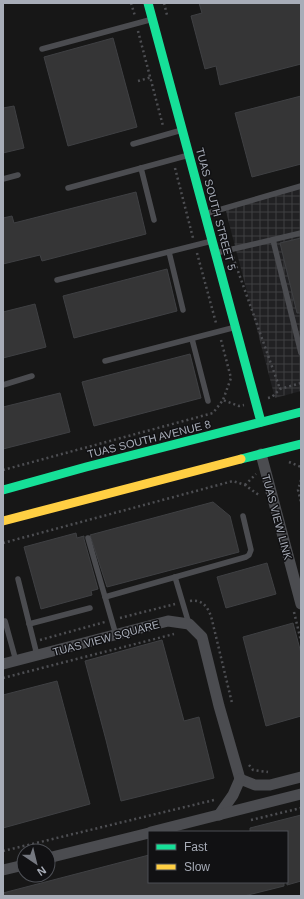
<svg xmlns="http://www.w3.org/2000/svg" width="304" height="899" viewBox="0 0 304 899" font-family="Helvetica,sans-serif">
  <defs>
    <pattern id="industrial-grid" width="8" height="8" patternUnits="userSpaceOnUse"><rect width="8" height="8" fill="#212123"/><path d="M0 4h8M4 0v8" fill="none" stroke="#3e3f41"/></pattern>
  </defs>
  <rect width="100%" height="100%" fill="#171717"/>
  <polygon fill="url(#industrial-grid)" points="301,188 301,391 275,398 225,208"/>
  <g fill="#353536" stroke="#3f4043">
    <polygon points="199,3 301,3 301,64 220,85 216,66 205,69 191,16 202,13"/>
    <polygon points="113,38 137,127 68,146 44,57"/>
    <polygon points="301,96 301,164 252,177 235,113"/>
    <polygon points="14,106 24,148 3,153 3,108"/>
    <polygon points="136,192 146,234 42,261 40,255 3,264 3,218 12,216 14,223"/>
    <polygon points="301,238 301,313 297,313 280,243"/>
    <polygon points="167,269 177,311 74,338 63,296"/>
    <polygon points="35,304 46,347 3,358 3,312"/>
    <polygon points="190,354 201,398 94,426 82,382"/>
    <polygon points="60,393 70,432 3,449 3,407"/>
    <polygon points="213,502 230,516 239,552 107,587 90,535"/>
    <polygon points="76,533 77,538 84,536 84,539 98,589 91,591 92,595 41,609 24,547"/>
    <polygon points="267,563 276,594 226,608 217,577"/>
    <polygon points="293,623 301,653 301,716 266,726 243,637"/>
    <polygon points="162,640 184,721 199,717 214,778 121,801 106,740 85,661"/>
    <polygon points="57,681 90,804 3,828 3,695"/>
    <polygon points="301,815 301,881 287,885 287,832 250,832 250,828"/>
    <polygon points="149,855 149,882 284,882 284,886 244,896 3,896 3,893"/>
  </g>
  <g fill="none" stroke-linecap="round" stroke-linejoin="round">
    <g stroke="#4d4e52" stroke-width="2.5" stroke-dasharray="2 3" stroke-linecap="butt">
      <polyline points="131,3 135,16"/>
      <polyline points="164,3 167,15"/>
      <polyline points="138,31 163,126"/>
      <polyline points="138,81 152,77"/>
      <polyline points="175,168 193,238"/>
      <polyline points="222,221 228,241"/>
      <polyline points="197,253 216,323"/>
      <polyline points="233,257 280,389"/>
      <polyline points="221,340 231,378 223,400"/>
      <polyline points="268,398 272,397 280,389 301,383"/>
      <polyline points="289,462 301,467"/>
      <polyline points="3,470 213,413 223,400 239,406 244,405"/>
      <polyline points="301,480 298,490 301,502"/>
      <polyline points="245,485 256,474"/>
      <polyline points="3,543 233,481 245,485 260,496"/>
      <path d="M 190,601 C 202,599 207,606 211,616 L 232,703"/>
      <polyline points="294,612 301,641"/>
      <polyline points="120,618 175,604"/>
      <polyline points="40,640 105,622"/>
      <polyline points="3,678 174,634"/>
      <polyline points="249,765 253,770 268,772"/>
      <polyline points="251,820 301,808"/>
      <polyline points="3,851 214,800 216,798"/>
    </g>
    <g stroke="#4b4c50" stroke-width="5.5">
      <polyline points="42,49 153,19"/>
      <polyline points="133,144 182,130"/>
      <polyline points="141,168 154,220"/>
      <polyline points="3,179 18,175"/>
      <polyline points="68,188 189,155"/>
      <polyline points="205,214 301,186"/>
      <polyline points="273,240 301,353"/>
      <polyline points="169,252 183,310"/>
      <polyline points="216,253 301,233"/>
      <polyline points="57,280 212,241"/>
      <polyline points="192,339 208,401"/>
      <polyline points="105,361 236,327"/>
      <polyline points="3,385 32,376"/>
      <polyline points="88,538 116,635"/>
      <polyline points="175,577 189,624"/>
      <polyline points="18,579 37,655"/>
      <polyline points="105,597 246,557 249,555 251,550 243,516"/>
      <polyline points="5,621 16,661"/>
      <polyline points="29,624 90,608"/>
    </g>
    <g stroke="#4b4c50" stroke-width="11">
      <polyline points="261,454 301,604"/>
      <polyline points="3,664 168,621 189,624 202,637 219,706 240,779"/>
      <polyline points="240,779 255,785 270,785 301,777"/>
      <polyline points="219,815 233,795 240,779"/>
      <polyline points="151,832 301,794"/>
      <polyline points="48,858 149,833"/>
      <polyline points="3,870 24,865"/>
    </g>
    <g stroke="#16e098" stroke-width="9">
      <polyline points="148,3 261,422"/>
      <polyline points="241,459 301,444"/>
      <polyline points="3,490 86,467 301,412"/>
    </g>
    <polyline stroke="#ffcf43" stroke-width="9" points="3,521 241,459"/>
  </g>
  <g text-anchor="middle" stroke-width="3" stroke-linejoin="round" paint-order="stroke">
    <g font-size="11" fill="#a8adb8" stroke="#111113">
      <text transform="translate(216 209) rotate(75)" y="4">TUAS SOUTH STREET 5</text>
      <text transform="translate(149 439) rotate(-14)" y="4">TUAS SOUTH AVENUE 8</text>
      <text transform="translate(277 517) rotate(75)" y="4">TUAS VIEW LINK</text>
      <text transform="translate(106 638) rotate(-15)" y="4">TUAS VIEW SQUARE</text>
    </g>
  </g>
  <rect width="304" height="899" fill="none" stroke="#a8adb8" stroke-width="8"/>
  <rect x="148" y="831" width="140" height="52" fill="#111113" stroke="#4d4f55"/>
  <rect x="156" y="844" width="20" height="6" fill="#16e098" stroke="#4d4f55"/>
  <text x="184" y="851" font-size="12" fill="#a8adb8">Fast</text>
  <rect x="156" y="864" width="20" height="6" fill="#ffcf43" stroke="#4d4f55"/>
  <text x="184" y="871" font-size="12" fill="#a8adb8">Slow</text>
  <g transform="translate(36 863) rotate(145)"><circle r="19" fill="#111113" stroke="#4d4f55"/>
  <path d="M0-3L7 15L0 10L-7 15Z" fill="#757880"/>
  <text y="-6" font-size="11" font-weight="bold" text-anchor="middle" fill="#a8adb8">N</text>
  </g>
</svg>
